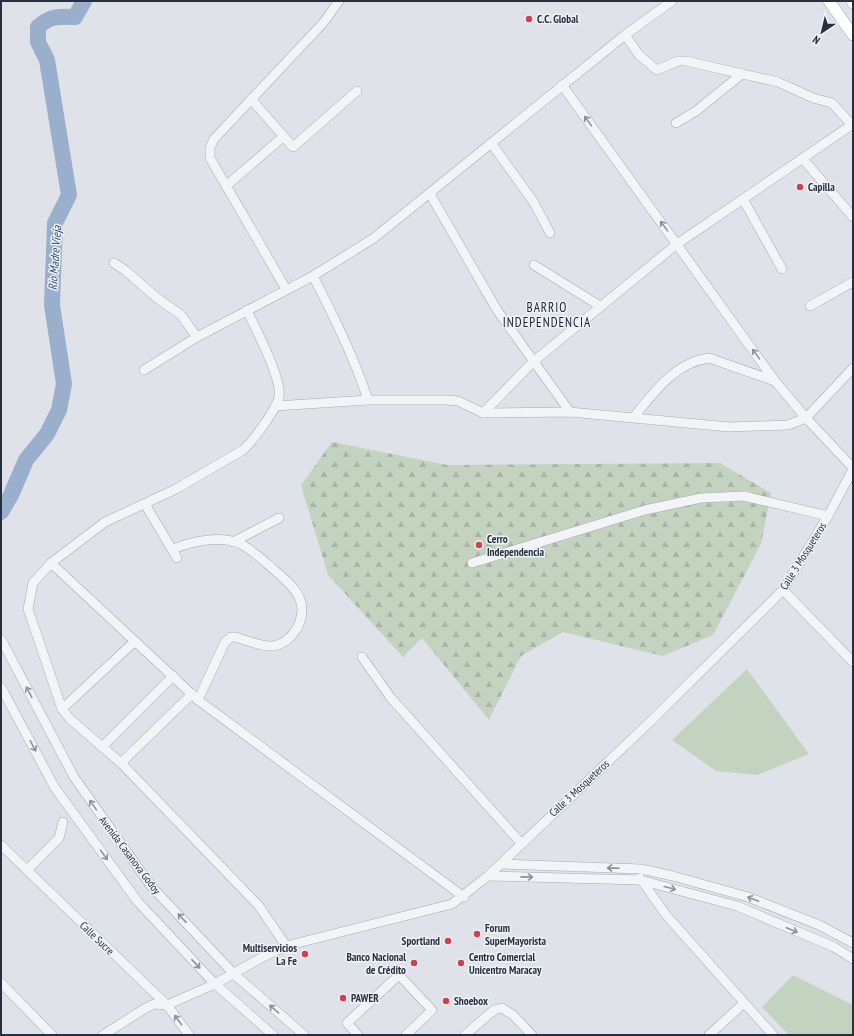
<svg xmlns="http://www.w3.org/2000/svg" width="854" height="1036" viewBox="0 0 854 1036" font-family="'PT Sans Narrow',sans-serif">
  <defs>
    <pattern id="forest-firs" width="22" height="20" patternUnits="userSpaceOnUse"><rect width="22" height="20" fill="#c4d3c0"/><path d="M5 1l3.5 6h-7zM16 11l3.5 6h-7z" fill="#a8b5a6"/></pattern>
  </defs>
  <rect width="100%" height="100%" fill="#dfe3e9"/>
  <g fill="#c4d3c0">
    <polygon points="747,669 809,754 757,775 716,771 672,740"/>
    <polygon points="793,975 853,1005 853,1035 789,1035 762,1007"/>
  </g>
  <polygon fill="url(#forest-firs)" points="332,442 447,465 720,463 771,493 761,544 713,635 663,656 563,632 521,656 489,720 422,638 403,657 328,575 301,485"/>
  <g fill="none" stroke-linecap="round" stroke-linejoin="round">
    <path stroke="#99afcb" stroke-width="16" d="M 1,512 L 11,495 L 26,460 L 47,434 L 59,410 L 64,384 L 52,305 L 55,223 L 69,195 L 47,60 L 38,42 L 38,27 C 50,16 59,16 75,17 L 84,1"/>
    <defs>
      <g id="minor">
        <polyline points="625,35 639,55 657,70 678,61 686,61 778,82 813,98 832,103 852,125"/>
        <polyline points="562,85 775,381 806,418 853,468"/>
        <polyline points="251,99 293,147 357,91"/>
        <polyline points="676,123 696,111 742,74"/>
        <polyline points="491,143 533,201 550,233"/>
        <polyline points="803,159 853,217"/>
        <polyline points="226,186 283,137"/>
        <polyline points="430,194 497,310 570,412"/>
        <polyline points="743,199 782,269"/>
        <polyline points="114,263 126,271 157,298 181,315 197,337"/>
        <polyline points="534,265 600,306"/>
        <path d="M 313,276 C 334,317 354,357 368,400"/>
        <polyline points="286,289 210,158 210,148 214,139 324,22 339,1"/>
        <polyline points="810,306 853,282"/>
        <path d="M 247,310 C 255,328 283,380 279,397 C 276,410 253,441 243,450 L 176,489 L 105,522 L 51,563 L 33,583 L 28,609 L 62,709 L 70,719 L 121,763 L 259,906 L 286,946"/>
        <polyline points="144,370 197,337 313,276 374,238 625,35 672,1"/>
        <polyline points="275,406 368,400 446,400 458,401 483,413 570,412 729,427 788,425 806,418 853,368"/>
        <polyline points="483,413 533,362 677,244 853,124"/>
        <path d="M 634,417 C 653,393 676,362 709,358 L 775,381"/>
        <polyline points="145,504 177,558"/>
        <polyline points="233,542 279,518"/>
        <path d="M 173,549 C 193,541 220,535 241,544 C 252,550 263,560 272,568 C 281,576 294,586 299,597 C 309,617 292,646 270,646 C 259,646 246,640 235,637 L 231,637 L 225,642 L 198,700"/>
        <polyline points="51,563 198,700 464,897"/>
        <polyline points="472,563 645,510 701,498 744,496 828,516"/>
        <polyline points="783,590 853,662"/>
        <polyline points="1,639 74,777 151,886 235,975 304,1035"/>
        <polyline points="362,657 391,698 521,843"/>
        <polyline points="1,687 55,788 138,902 215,984 273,1035"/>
        <polyline points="62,709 135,641"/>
        <polyline points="102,747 173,676"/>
        <polyline points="121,763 192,694"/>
        <polyline points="1,845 167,1005 189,1035"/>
        <polyline points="501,864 641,869 673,876 748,897 819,925 853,943"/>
        <polyline points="27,870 59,838 63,822"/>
        <polyline points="488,876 640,880 737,906 834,947 853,959"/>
        <polyline points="640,878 666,915 773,1035"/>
        <polyline points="1,983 52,1035"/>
        <polyline points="103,1035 144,1009 154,1004 167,1005 215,984 259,959 286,946 452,904 488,876 654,718 783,590 828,516 853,469"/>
        <polyline points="358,1035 347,1023 399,975 432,1010 406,1035"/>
        <polyline points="465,1035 494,1010 502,1008 513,1015 532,1035"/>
        <polyline points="709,1035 744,1003"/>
      </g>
      <g id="major">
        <polyline points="829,1 853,35"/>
        <polyline points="852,1 853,3"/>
      </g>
    </defs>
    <use href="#minor" stroke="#a4aab3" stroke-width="10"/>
    <use href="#major" stroke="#9ea7b5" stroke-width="12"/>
    <use href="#minor" stroke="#f2f4f7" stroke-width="9"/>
    <use href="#major" stroke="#fff" stroke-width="11"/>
  </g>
  <defs><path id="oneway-shaft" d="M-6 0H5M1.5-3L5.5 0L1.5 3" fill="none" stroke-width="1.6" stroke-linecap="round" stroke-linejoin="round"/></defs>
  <g stroke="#8c929c">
    <use href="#oneway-shaft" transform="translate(588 121) rotate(-126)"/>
    <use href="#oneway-shaft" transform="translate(664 226) rotate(-126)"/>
    <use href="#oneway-shaft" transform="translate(756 354) rotate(-126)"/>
    <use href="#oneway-shaft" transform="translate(29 692) rotate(-118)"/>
    <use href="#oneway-shaft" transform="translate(33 746) rotate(62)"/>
    <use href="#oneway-shaft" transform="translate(93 805) rotate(-125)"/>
    <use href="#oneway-shaft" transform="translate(104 855) rotate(54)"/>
    <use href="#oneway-shaft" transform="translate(613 868) rotate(-178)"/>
    <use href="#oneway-shaft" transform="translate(527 877) rotate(1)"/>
    <use href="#oneway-shaft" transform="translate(670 888) rotate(15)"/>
    <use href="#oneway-shaft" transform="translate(753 899) rotate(-159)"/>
    <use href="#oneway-shaft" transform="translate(182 918) rotate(-133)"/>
    <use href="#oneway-shaft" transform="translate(792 930) rotate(23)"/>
    <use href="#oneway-shaft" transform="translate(196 964) rotate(47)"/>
    <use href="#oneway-shaft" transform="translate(274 1009) rotate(-139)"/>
    <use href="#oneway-shaft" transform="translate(178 1020) rotate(-127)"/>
  </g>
  <g fill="#d43f50" stroke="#eff2f6" stroke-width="1.5">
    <circle cx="529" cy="19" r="4"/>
    <circle cx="800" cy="187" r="4"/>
    <circle cx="479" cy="545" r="4"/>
    <circle cx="477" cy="934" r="4"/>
    <circle cx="448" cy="941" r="4"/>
    <circle cx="305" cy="954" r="4"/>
    <circle cx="414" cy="963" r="4"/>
    <circle cx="461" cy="963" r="4"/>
    <circle cx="343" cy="998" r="4"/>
    <circle cx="446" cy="1001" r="4"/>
  </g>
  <g text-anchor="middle" stroke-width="3" stroke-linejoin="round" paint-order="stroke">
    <g font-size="11" font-weight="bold" fill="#273041" stroke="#eff2f6" text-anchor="start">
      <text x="537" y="23">C.C. Global</text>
      <text x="808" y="191">Capilla</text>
      <text x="487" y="543">Cerro<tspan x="487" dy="13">Independencia</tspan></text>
      <text x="485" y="932">Forum<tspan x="485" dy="13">SuperMayorista</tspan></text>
      <text x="440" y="945" text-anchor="end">Sportland</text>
      <text x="297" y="952" text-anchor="end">Multiservicios<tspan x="297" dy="13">La Fe</tspan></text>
      <text x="406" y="961" text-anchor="end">Banco Nacional<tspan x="406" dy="13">de Crédito</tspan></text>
      <text x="469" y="961">Centro Comercial<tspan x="469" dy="13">Unicentro Maracay</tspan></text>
      <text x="351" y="1002">PAWER</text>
      <text x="454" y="1005">Shoebox</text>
    </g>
    <g font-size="11" fill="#273041" stroke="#eff2f6">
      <text transform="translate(803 556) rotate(-58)" y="4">Calle 3 Mosqueteros</text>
      <text transform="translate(579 788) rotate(-43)" y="4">Calle 3 Mosqueteros</text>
      <text transform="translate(130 855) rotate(53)" y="4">Avenida Casanova Godoy</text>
      <text transform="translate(97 938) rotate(44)" y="4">Calle Sucre</text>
    </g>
    <g font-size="12" font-style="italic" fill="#304d77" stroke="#eff2f6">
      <text transform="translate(55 258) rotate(-86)" y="4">Río Madre Vieja</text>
    </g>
    <g font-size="13" letter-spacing="1" fill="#1a2132" stroke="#eff2f6">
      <text x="547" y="312">BARRIO<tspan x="547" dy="15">INDEPENDENCIA</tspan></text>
    </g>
  </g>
  <rect width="854" height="1036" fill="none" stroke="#273041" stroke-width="4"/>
  <g transform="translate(822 32) rotate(215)" stroke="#eff2f6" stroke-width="3" paint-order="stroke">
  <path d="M0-3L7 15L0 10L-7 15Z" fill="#273041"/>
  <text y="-6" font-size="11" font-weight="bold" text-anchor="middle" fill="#273041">N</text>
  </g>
</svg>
